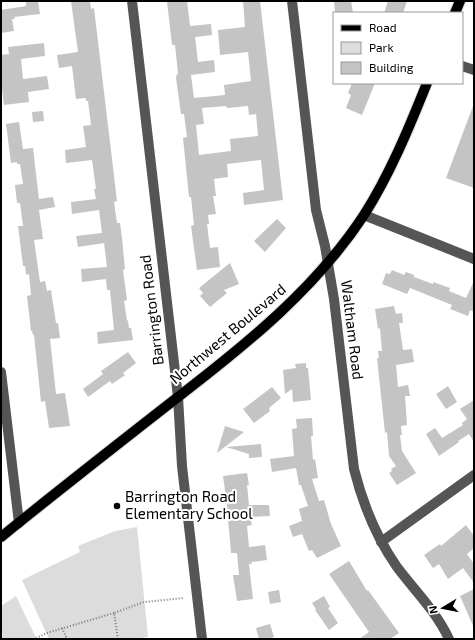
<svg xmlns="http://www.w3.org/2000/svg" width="475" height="640" viewBox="0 0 475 640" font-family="'Exo 2',sans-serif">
  <rect width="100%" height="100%" fill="#fff"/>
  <g fill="#dcdcdc">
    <polygon points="137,527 148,637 135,639 49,639 22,580 80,552 78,546 115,531"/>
    <polygon points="16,596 36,638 37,639 1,639 1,606"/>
  </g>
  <g fill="#c4c4c4" fill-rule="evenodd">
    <polygon points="38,1 40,14 14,17 15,19 12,19 14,31 1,33 1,10 26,6 26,2"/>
    <polygon points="71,1 90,1 91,9 94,8 117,201 114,202 117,223 120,223 122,238 125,269 123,270 127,300 124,301 127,321 128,320 129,328 131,328 133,340 98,344 97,332 114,330 110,290 107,290 106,279 82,282 81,269 107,267 104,243 78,247 76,236 102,233 99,210 72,214 71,202 96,199 94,189 96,189 92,160 66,163 65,150 86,147 83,126 91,125 88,101 86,101 86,98 76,99 72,66 59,68 57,55 78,52"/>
    <path d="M 173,1 L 187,1 L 190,26 L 211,24 L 212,35 L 195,37 L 198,62 L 214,60 L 215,72 L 191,75 L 194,98 L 225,95 L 224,85 L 251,81 L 248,52 L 220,55 L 218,30 L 245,27 L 243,1 L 260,1 L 283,200 L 244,205 L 243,193 L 264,190 L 261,160 L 227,164 L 228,177 L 214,179 L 216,196 L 213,196 L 216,214 L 208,215 L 209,224 L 207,224 L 210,248 L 218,247 L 220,267 L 197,270 L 191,226 L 194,225 L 191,197 L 189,197 L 183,138 L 187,137 L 184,114 L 181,114 L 176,78 L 177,74 L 178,74 L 175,45 L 172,45 L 167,2 ZM 226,106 L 227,108 L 248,106 L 249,115 L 256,114 L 258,136 L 230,139 L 231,151 L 199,155 L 196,125 L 204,124 L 202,108 Z"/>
    <polygon points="334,1 351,1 353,13 335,13"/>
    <polygon points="388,1 407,1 403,13 384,13"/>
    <polygon points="44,43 45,56 21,59 23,79 47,76 49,89 28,92 29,102 4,105 1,80 1,55 9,54 8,47"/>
    <polygon points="352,83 375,83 362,115 346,108 351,95 348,93"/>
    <polygon points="473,106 474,106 474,188 446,178"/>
    <polygon points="43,111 44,121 33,122 32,112"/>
    <polygon points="19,122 23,149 33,148 39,199 53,197 55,207 39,210 43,239 34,240 40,282 45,281 47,291 51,290 56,323 58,323 60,338 50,339 56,394 65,393 70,426 49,428 45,401 41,402 34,335 33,335 32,331 31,331 27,296 31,295 29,274 26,275 25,266 23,266 18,226 23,226 20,203 17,203 15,185 23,184 20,164 17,164 17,162 11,163 6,124"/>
    <polygon points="277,219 286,228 265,252 254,241"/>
    <polygon points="230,263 239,284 224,290 227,293 210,307 200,296 203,293 199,288"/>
    <polygon points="392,270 404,275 406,272 414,275 414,277 433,284 433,282 450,288 449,291 466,298 474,281 474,312 470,310 468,316 450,309 452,305 410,288 407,294 382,284 386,273 390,274"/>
    <polygon points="394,306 396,314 402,313 403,323 399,323 403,350 412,349 414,362 396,365 398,387 408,385 410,396 405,396 407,425 401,426 402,435 400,435 402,451 416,473 397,485 389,473 392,471 391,469 396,466 389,456 387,432 385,433 377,358 379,358 378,351 382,351 380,328 378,329 375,309"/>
    <polygon points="128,352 136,363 123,373 125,375 112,384 110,381 88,397 83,389 103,374 101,371"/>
    <polygon points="306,363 306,368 308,368 311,400 293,402 292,389 285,394 283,370 296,368 295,364"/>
    <polygon points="448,386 457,402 446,409 436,394"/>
    <polygon points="272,387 281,398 269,408 270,411 254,423 243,409"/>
    <polygon points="474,400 474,442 469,434 458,441 459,442 439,456 426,434 435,428 442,438 463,425 462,423 467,419 460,409"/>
    <polygon points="312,418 313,436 311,436 313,460 315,459 318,478 312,479 319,501 324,500 331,524 341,546 317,558 312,550 309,551 302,534 293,537 289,526 302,521 299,509 308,506 301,485 299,485 296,468 272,472 270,459 294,456 292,429 297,428 296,419"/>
    <polygon points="225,426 244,432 217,453"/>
    <polygon points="261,444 262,457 249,458 249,454 226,447"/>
    <polygon points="247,473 249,485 247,485 249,505 269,505 270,516 250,517 252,525 247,526 249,547 265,545 267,560 251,562 252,564 249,564 253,599 237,601 233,575 239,575 237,553 231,553 228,519 229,519 223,476"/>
    <polygon points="466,525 474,536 474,548 467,554 474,564 474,583 463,568 448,579 439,564 433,568 424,555 440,544 441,546"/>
    <polygon points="349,561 367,591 368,590 399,633 390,639 359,639 369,632 329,574"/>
    <polygon points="474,589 474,628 460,596"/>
    <polygon points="279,590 281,602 270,604 268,592"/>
    <polygon points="324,596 330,607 328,608 338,623 329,630 315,610 316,609 312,603"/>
    <polygon points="270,624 274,637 267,639 259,639 256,628"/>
  </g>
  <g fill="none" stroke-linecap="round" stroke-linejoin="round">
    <defs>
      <g id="major">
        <polyline points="455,13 460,1"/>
        <path d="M 1,537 C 59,490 119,443 178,397 C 247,344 316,288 364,215 C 390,174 409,128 427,83"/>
      </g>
    </defs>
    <use href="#major" stroke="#dbdbdb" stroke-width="12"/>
    <g stroke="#777" stroke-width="2" stroke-dasharray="1 2" stroke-linecap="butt">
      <polyline points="62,628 67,639"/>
      <polyline points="36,638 47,633 114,613"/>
      <polyline points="118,639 114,613 144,602 184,598"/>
    </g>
    <g stroke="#555" stroke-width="10">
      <polyline points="132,1 178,397 182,466 202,639"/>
      <path d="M 292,1 L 316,210 L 325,246 L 334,299 L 354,469 C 363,505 376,537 397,567 C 415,591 436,611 449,639"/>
      <polyline points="462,66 474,70"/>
      <polyline points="364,215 474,259"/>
      <polyline points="1,372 19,523"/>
      <polyline points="381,542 474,475"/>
    </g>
    <use href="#major" stroke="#000" stroke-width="10"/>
  </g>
  <circle fill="#000" stroke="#fff" stroke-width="1.5" cx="117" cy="506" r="4"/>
  <g text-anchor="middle" stroke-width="4" stroke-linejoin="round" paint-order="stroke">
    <g font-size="15" fill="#000" stroke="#fff">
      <text transform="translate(152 310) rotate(-97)" y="5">Barrington Road</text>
      <text transform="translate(352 330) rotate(83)" y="5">Waltham Road</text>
      <text transform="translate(228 334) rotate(-40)" y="5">Northwest Boulevard</text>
    </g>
    <g font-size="15" fill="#000" stroke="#fff" text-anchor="start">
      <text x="125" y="502">Barrington Road<tspan x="125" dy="17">Elementary School</tspan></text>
    </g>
  </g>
  <rect width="475" height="640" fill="none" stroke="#000000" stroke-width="4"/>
  <rect x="333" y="12" width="130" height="72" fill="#ffffff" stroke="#999999"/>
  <rect x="341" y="25" width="20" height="6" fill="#000000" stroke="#999999"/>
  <text x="369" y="32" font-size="12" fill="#000000">Road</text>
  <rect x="341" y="42" width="20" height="12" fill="#dcdcdc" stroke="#999999"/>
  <text x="369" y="52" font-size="12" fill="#000000">Park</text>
  <rect x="341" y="62" width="20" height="12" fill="#c4c4c4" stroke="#999999"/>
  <text x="369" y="72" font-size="12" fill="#000000">Building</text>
  <g transform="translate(443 608) rotate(260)" stroke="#ffffff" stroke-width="3" paint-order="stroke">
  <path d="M0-3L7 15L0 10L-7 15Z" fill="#000000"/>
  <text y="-6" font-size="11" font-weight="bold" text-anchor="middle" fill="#000000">N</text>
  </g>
</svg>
